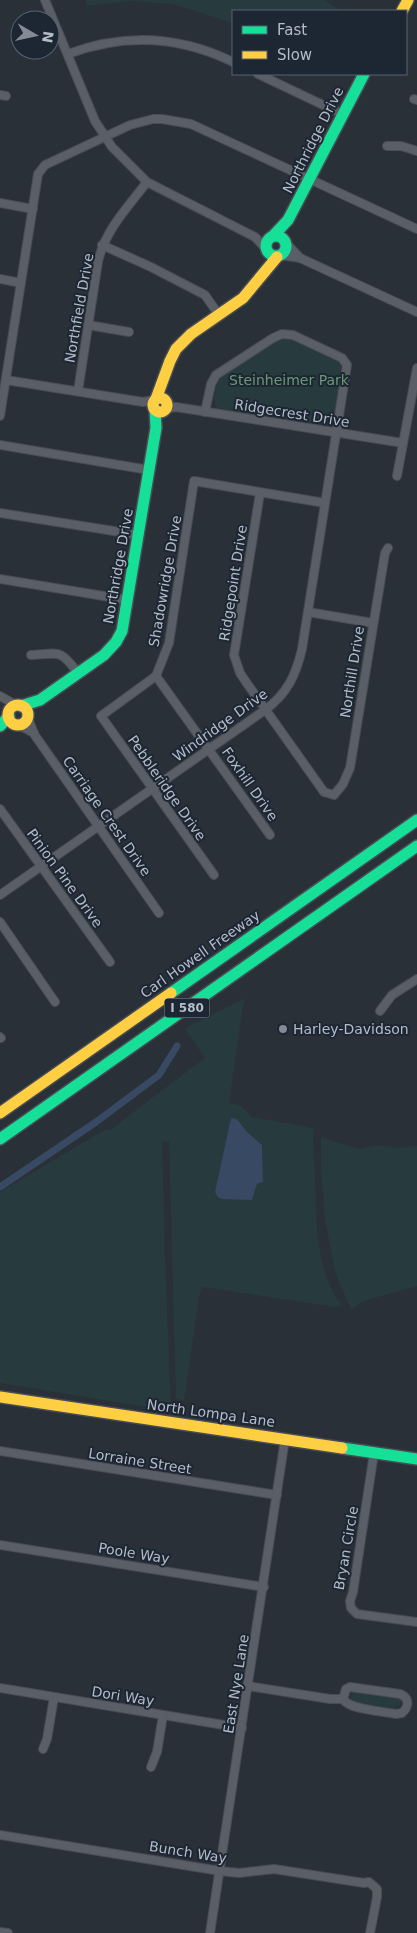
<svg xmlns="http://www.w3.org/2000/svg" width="417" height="1933" viewBox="0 0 417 1933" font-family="'DejaVu Sans',sans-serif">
  <rect width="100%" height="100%" fill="#2a3038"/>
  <g fill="#273a3e" fill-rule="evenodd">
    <polygon points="86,0 324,0 342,11 233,11 233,23 173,4 130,1 87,6"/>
    <path d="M 282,338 L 289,338 L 339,362 L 342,365 L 334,421 L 331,424 L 326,425 L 218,408 L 215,405 C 213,398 214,389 218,382 C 223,374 271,342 282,338 Z"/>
    <path d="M 244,999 L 229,1103 C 240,1105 245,1107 251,1117 L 314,1128 C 312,1144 314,1158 315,1174 C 316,1208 315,1246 327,1278 C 330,1288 336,1297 341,1305 L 335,1307 L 203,1287 L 199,1296 L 184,1401 L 176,1398 L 169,1141 L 162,1142 L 165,1257 L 171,1411 L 0,1383 L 0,1192 L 106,1129 L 111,1130 L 128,1116 L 205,1058 L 185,1028 ZM 231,1118 L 237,1119 L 247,1132 L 262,1145 L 263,1182 L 257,1184 L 252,1200 L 216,1192 Z"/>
    <polygon points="321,1137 358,1149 378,1145 396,1148 417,1146 417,1286 363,1301 351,1310 336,1274 332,1257 325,1219 321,1168"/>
    <polygon points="357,1689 400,1698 401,1704 394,1709 355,1702 352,1700 350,1698 352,1691"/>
  </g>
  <polygon fill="#384963" points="231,1118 237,1119 247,1132 262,1145 263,1182 257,1184 252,1200 222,1199 218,1197 215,1192"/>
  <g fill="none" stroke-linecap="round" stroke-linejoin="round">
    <polyline stroke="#384963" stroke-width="7" points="0,1187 96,1122 159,1075 177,1046"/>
    <defs>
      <g id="street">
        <polyline points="45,0 95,121 112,147 147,182 255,237 266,249"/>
        <path d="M 68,54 C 124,33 180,36 233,62"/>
        <polyline points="258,74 344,115"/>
        <polyline points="0,95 6,96"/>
        <polyline points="414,99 417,100"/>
        <polyline points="387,146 401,146 417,151"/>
        <polyline points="0,203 33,209"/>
        <polyline points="286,243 300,258"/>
        <polyline points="102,245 151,267 205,295 219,315"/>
        <polyline points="281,255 300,258 417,312"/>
        <polyline points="0,279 21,283"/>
        <polyline points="88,325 129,332"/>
        <polyline points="6,380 143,402 154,400"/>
        <path d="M 78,391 L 98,262 C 105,230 128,207 147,182"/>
        <polyline points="165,409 176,407 403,443"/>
        <polyline points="0,416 38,174 45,165 130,125 153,119 162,119 191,124 417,229"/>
        <polyline points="0,445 149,470"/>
        <polyline points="397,476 417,368"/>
        <polyline points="260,493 234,655 240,673 246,682 324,792 334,795 343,784 350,768 385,553 388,548"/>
        <polyline points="0,513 139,535"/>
        <polyline points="0,579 128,600"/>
        <polyline points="308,612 373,623"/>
        <path d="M 31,655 C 60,653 60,649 78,673"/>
        <polyline points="156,676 270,835"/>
        <polyline points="0,696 18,706"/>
        <polyline points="28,718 34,734 159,913"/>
        <polyline points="19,725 34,733"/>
        <polyline points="0,809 110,962"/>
        <polyline points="214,875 101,716 156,676 169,643 194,481 325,503"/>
        <path d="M 0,895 L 265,710 C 287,694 296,675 302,649 L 347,365 L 342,358 L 293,335 L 282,334 L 273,338 L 216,375 L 211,384 L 205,412"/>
        <polyline points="0,922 55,1002"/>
        <polyline points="380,1011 392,995 417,979"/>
        <polyline points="0,1037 1,1038"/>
        <polyline points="0,1451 277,1495"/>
        <polyline points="374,1453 353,1592 350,1601 351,1608 357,1614 417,1622"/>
        <polyline points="0,1545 264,1587"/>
        <polyline points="248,1686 330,1699 343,1699"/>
        <path d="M 350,1687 L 400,1694 C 410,1698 409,1707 402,1713 L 396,1714 C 383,1711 349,1710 343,1699 L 346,1689 Z"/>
        <polyline points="0,1688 242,1728"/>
        <polyline points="43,1749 47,1739 54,1697"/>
        <polyline points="151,1767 157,1752 163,1715"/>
        <polyline points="0,1835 220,1871 239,1873 274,1869 364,1883 369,1882 377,1889 377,1897 370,1933"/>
        <polyline points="0,1932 8,1933"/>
        <polyline points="210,1933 285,1439"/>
      </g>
      <g id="fast">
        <circle cx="276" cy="246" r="10"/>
        <polyline points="273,236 288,220 364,74"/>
        <polyline points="21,706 40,700 104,655 116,642 122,631 156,428 155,409"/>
        <polyline points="0,726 9,716"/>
        <polyline points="171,993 417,820"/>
        <polyline points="0,1139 417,846"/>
        <polyline points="342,1448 417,1459"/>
      </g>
      <g id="slow">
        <polyline points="402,11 408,0"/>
        <circle cx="160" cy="405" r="7"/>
        <polyline points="156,399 170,361 176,349 191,334 243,298 277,257"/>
        <circle cx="18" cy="715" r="10"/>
        <polyline points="0,1113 171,993"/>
        <polyline points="0,1397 342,1448"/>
      </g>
    </defs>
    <use href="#street" stroke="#484c53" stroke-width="10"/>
    <use href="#fast" stroke="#484c53" stroke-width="14"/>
    <use href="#slow" stroke="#484c53" stroke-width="14"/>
    <use href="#street" stroke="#5a5e66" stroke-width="8"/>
    <use href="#fast" stroke="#16e098" stroke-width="11"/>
    <use href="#slow" stroke="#ffcf43" stroke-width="11"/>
  </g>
  <circle fill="#848b96" stroke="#1d2633" stroke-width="2" cx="283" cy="1029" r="5"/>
  <g text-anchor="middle" stroke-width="4" stroke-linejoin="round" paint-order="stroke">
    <rect fill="#1d2633" stroke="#878f9c" stroke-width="1" x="164.5" y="998.5" width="45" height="19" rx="4"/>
    <g font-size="12" font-weight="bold" fill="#b4bcc9">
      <text x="187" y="1012">I 580</text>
    </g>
    <g font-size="14" fill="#b4bcc9" stroke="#1d2633">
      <text transform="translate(313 140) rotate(-63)" y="5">Northridge Drive</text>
      <text transform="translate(79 308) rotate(-80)" y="5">Northfield Drive</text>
      <text transform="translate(292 413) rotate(9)" y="5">Ridgecrest Drive</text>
      <text transform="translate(118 566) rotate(-80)" y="5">Northridge Drive</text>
      <text transform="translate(165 581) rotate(-80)" y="5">Shadowridge Drive</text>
      <text transform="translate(233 583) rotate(-81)" y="5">Ridgepoint Drive</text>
      <text transform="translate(352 672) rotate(-81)" y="5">Northill Drive</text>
      <text transform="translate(220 725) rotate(-36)" y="5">Windridge Drive</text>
      <text transform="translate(250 784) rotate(55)" y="5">Foxhill Drive</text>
      <text transform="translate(167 788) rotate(55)" y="5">Pebbleridge Drive</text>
      <text transform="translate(107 816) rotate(55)" y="5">Carriage Crest Drive</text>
      <text transform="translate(65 878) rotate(54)" y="5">Pinion Pine Drive</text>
      <text transform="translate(200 954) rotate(-35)" y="5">Carl Howell Freeway</text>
      <text transform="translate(211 1413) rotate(8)" y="5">North Lompa Lane</text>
      <text transform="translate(140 1461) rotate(9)" y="5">Lorraine Street</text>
      <text transform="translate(346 1548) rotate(-80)" y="5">Bryan Circle</text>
      <text transform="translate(134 1553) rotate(9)" y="5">Poole Way</text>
      <text transform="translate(236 1684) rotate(-81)" y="5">East Nye Lane</text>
      <text transform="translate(123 1696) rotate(9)" y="5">Dori Way</text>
      <text transform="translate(188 1852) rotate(9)" y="5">Bunch Way</text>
    </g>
    <g font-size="14" fill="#6b9a76" stroke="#1d2633">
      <text x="289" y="385">Steinheimer Park</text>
    </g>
    <g font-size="14" fill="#b4bcc9" stroke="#1d2633" text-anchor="start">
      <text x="293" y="1034">Harley-Davidson</text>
    </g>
  </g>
  <rect x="232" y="10" width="175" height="65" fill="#1d2633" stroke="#59626f"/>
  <rect x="242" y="26" width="25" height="8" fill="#16e098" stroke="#59626f"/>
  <text x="277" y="35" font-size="15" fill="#b4bcc9">Fast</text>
  <rect x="242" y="51" width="25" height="8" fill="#ffcf43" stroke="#59626f"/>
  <text x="277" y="60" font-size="15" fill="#b4bcc9">Slow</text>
  <g transform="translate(35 35) rotate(99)"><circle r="24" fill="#1d2633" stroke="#59626f"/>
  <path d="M0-4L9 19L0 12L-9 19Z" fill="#848b96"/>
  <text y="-8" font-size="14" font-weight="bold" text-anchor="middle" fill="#b4bcc9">N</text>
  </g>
</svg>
